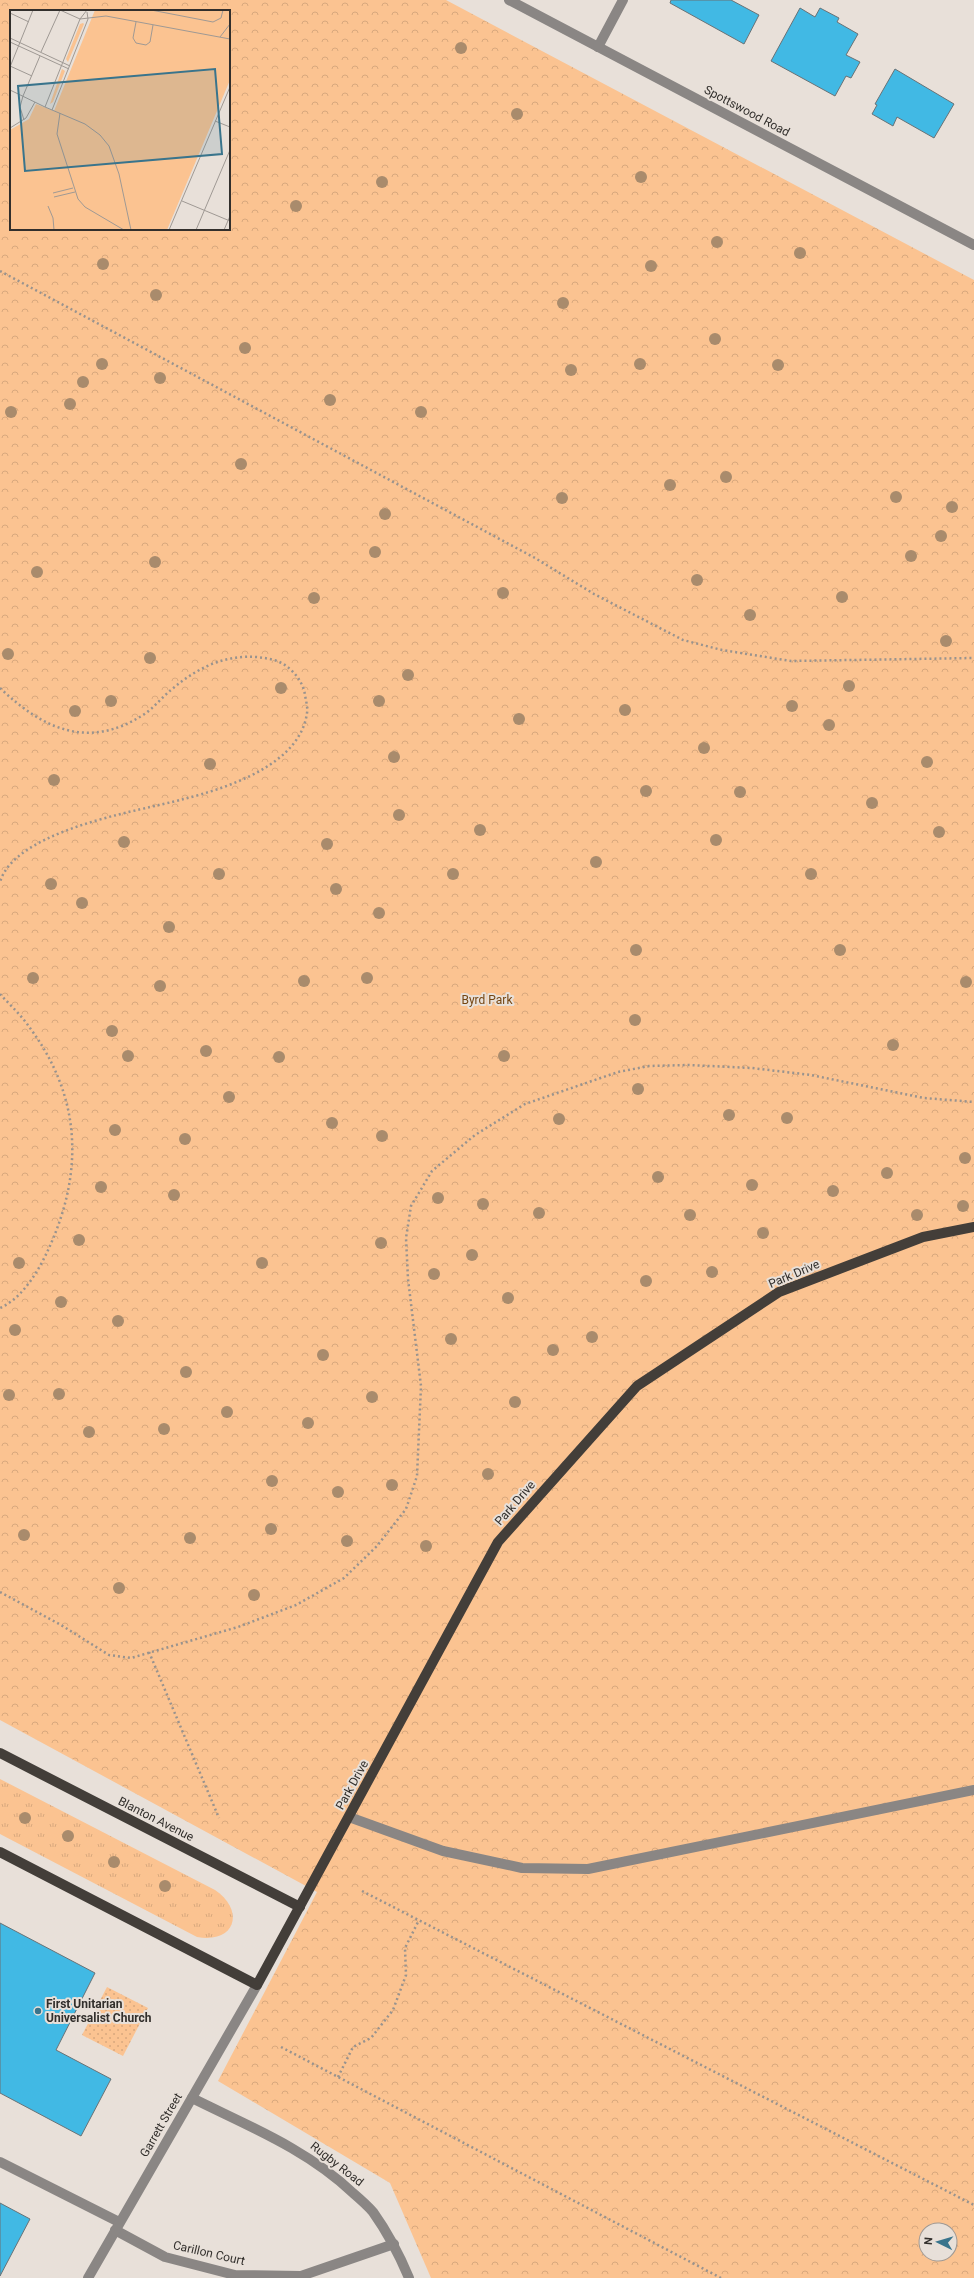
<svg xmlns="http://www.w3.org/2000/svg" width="974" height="2278" viewBox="0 0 974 2278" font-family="Roboto,sans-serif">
  <defs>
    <pattern id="grass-tufts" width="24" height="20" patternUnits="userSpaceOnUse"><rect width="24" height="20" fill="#fbc391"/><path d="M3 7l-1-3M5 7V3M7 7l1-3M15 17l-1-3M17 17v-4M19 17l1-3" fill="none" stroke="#d8a87d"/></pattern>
    <pattern id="park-crowns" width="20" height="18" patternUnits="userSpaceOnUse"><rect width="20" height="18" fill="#fbc391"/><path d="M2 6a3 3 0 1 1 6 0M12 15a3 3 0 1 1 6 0" fill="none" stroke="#d8a87d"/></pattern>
    <pattern id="garden-dots" width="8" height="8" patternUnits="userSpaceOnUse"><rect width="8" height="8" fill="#fbc391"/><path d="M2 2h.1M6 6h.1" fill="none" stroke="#d8a87d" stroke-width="1.8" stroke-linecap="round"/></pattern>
  </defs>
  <rect width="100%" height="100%" fill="#e8e0d9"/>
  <path fill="url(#grass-tufts)" d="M 0,1779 L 215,1890 C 245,1910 236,1944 197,1937 L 0,1834 Z"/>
  <path fill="url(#park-crowns)" fill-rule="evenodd" d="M 0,0 L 446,0 L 974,280 L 974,2278 L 431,2278 L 390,2183 L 218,2081 L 317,1892 L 0,1720 ZM 11,11 L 229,11 L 229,229 L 11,229 ZM 926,2230 L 950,2230 L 950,2254 L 926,2254 Z"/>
  <polygon fill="url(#garden-dots)" points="107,1987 148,2008 123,2056 82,2035"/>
  <g fill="#41b9e4" stroke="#697276">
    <polygon points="671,0 731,0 759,15 744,44 670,3"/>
    <polygon points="800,8 815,17 820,8 839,18 837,22 858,34 846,55 860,62 851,78 846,76 835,96 771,61"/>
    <polygon points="895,69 954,104 934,138 897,117 893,126 872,114 877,105 875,104"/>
    <polygon points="0,1923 95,1973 56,2050 111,2079 81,2136 0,2093"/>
    <polygon points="0,2203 30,2219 0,2276"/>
  </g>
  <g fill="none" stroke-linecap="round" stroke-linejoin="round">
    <g stroke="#99938e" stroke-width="2.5" stroke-dasharray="2 3" stroke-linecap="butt">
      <polyline points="0,271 535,558 594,594 683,640 722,650 791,661 974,658"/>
      <path d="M 0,688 C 43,729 88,750 143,715 C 154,708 162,697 171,690 C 201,664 235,650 274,660 C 289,664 303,680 305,695 C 306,701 308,708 307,713 C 299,772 207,794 159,805 C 116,815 14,835 0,882"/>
      <path d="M 0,994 C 10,1005 22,1016 30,1028 C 81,1097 84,1171 49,1248 C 39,1270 23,1298 0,1308"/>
      <polyline points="0,1592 61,1625 109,1655 131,1658 238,1627 296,1605 344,1578 377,1546 406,1509 417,1476 421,1386 408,1279 406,1238 411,1206 432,1171 475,1135 525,1104 618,1072 649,1066 689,1065 752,1068 811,1075 924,1098 974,1102"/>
      <polyline points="149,1652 219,1818"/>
      <polyline points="362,1891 974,2205"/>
      <polyline points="281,2047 721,2278"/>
      <polyline points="338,2077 353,2047 371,2038 393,2010 406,1975 405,1948 419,1920"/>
    </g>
    <g stroke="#8a8684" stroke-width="10">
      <polyline points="509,0 974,245"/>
      <polyline points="598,47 623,0"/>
      <polyline points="349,1817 443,1851 522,1868 588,1869 974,1790"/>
      <path d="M 192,2098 C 248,2126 307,2149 353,2193 C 360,2199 367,2205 373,2212 C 388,2233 399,2254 409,2278"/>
      <polyline points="0,2162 119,2222"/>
      <polyline points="115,2230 165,2257 235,2275 301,2276 394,2244"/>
      <polyline points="88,2278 257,1985"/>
    </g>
    <g stroke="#433e39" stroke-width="10">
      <polyline points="0,1753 300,1907"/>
      <polyline points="0,1852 257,1985 498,1542 637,1386 779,1292 923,1237 974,1227"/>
    </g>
  </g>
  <g fill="#a98b6c">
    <circle cx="461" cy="48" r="6"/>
    <circle cx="517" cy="114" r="6"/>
    <circle cx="641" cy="177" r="6"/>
    <circle cx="382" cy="182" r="6"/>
    <circle cx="296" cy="206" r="6"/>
    <circle cx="717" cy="242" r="6"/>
    <circle cx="800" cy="253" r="6"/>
    <circle cx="103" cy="264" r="6"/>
    <circle cx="651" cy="266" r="6"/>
    <circle cx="156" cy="295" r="6"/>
    <circle cx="563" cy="303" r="6"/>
    <circle cx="715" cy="339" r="6"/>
    <circle cx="245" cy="348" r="6"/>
    <circle cx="102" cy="364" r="6"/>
    <circle cx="640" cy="364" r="6"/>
    <circle cx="778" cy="365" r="6"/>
    <circle cx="571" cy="370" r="6"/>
    <circle cx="160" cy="378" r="6"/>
    <circle cx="83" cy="382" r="6"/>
    <circle cx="330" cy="400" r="6"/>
    <circle cx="70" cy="404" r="6"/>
    <circle cx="11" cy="412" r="6"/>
    <circle cx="421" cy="412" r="6"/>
    <circle cx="241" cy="464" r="6"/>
    <circle cx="726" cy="477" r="6"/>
    <circle cx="670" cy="485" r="6"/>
    <circle cx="896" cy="497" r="6"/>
    <circle cx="562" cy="498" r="6"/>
    <circle cx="952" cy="507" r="6"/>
    <circle cx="385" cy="514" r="6"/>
    <circle cx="941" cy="536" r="6"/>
    <circle cx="375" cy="552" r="6"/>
    <circle cx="911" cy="556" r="6"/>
    <circle cx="155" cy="562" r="6"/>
    <circle cx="37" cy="572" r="6"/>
    <circle cx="697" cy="580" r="6"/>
    <circle cx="503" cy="593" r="6"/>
    <circle cx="842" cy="597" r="6"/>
    <circle cx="314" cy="598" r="6"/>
    <circle cx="750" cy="615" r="6"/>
    <circle cx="946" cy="641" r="6"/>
    <circle cx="8" cy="654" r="6"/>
    <circle cx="150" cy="658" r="6"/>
    <circle cx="408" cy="675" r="6"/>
    <circle cx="849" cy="686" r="6"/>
    <circle cx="281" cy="688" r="6"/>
    <circle cx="111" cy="701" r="6"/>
    <circle cx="379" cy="701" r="6"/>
    <circle cx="792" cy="706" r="6"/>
    <circle cx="625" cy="710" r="6"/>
    <circle cx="75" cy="711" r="6"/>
    <circle cx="519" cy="719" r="6"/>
    <circle cx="829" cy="725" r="6"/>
    <circle cx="704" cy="748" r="6"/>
    <circle cx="394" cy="757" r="6"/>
    <circle cx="927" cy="762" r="6"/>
    <circle cx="210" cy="764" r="6"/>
    <circle cx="54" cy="780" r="6"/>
    <circle cx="646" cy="791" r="6"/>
    <circle cx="740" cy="792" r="6"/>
    <circle cx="872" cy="803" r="6"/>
    <circle cx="399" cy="815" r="6"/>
    <circle cx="480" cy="830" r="6"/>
    <circle cx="939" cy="832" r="6"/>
    <circle cx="716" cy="840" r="6"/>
    <circle cx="124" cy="842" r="6"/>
    <circle cx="327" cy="844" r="6"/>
    <circle cx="596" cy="862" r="6"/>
    <circle cx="219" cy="874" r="6"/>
    <circle cx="453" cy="874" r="6"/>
    <circle cx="811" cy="874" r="6"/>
    <circle cx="51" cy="884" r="6"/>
    <circle cx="336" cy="889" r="6"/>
    <circle cx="82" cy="903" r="6"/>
    <circle cx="379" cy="913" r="6"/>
    <circle cx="169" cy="927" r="6"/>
    <circle cx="636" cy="950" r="6"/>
    <circle cx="840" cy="950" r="6"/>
    <circle cx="33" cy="978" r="6"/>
    <circle cx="367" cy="978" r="6"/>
    <circle cx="304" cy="981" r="6"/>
    <circle cx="966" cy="982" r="6"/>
    <circle cx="160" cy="986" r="6"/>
    <circle cx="635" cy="1020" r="6"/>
    <circle cx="112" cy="1031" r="6"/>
    <circle cx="893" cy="1045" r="6"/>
    <circle cx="206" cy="1051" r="6"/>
    <circle cx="128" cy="1056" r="6"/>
    <circle cx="504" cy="1056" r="6"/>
    <circle cx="279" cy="1057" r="6"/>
    <circle cx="638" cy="1089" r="6"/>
    <circle cx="229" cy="1097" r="6"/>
    <circle cx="729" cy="1115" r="6"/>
    <circle cx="787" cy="1118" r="6"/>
    <circle cx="559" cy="1119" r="6"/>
    <circle cx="332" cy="1123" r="6"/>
    <circle cx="115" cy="1130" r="6"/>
    <circle cx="382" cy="1136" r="6"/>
    <circle cx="185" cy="1139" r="6"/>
    <circle cx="965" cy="1158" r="6"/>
    <circle cx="887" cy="1173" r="6"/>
    <circle cx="658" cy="1177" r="6"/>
    <circle cx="752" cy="1185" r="6"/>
    <circle cx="101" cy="1187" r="6"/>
    <circle cx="833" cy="1191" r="6"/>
    <circle cx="174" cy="1195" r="6"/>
    <circle cx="438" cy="1198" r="6"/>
    <circle cx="483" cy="1204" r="6"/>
    <circle cx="963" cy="1206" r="6"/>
    <circle cx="539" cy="1213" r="6"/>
    <circle cx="690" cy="1215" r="6"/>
    <circle cx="917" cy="1215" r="6"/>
    <circle cx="763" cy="1233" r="6"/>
    <circle cx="79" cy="1240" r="6"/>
    <circle cx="381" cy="1243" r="6"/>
    <circle cx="472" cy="1255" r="6"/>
    <circle cx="19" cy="1263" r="6"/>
    <circle cx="262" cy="1263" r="6"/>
    <circle cx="712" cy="1272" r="6"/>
    <circle cx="434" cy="1274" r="6"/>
    <circle cx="646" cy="1281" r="6"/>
    <circle cx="508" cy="1298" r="6"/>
    <circle cx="61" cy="1302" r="6"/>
    <circle cx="118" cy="1321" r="6"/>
    <circle cx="15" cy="1330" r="6"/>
    <circle cx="592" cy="1337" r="6"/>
    <circle cx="451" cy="1339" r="6"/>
    <circle cx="553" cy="1350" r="6"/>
    <circle cx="323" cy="1355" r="6"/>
    <circle cx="186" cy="1372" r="6"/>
    <circle cx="59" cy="1394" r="6"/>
    <circle cx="9" cy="1395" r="6"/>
    <circle cx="372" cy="1397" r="6"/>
    <circle cx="515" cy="1402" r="6"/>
    <circle cx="227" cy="1412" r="6"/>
    <circle cx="308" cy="1423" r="6"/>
    <circle cx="164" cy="1429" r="6"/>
    <circle cx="89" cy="1432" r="6"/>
    <circle cx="488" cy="1474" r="6"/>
    <circle cx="272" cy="1481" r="6"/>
    <circle cx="392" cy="1485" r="6"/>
    <circle cx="338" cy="1492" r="6"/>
    <circle cx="271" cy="1529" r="6"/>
    <circle cx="24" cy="1535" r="6"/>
    <circle cx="190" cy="1538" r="6"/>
    <circle cx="347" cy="1541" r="6"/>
    <circle cx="426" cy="1546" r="6"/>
    <circle cx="119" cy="1588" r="6"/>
    <circle cx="254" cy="1595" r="6"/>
    <circle cx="25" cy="1818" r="6"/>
    <circle cx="68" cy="1836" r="6"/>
    <circle cx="114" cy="1862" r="6"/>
    <circle cx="165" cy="1886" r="6"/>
  </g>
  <circle fill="#39748c" stroke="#e8e0d9" stroke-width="1.5" cx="38" cy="2011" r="4"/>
  <g text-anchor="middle" stroke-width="4" stroke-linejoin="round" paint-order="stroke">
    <g font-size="12" fill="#322f2c" stroke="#e8e0d9">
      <text transform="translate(747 111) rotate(28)" y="4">Spottswood Road</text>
      <text transform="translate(794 1274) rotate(-23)" y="4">Park Drive</text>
      <text transform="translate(515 1503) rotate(-49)" y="4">Park Drive</text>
      <text transform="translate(352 1785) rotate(-61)" y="4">Park Drive</text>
      <text transform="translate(156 1819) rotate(27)" y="4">Blanton Avenue</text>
      <text transform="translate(161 2125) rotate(-60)" y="4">Garrett Street</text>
      <text transform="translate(337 2164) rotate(38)" y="4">Rugby Road</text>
      <text transform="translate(209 2253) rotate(13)" y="4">Carillon Court</text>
    </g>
    <g font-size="12" fill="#754612" stroke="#e8e0d9">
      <text x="487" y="1004">Byrd Park</text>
    </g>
    <g font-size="12" font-weight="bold" fill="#322f2c" stroke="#e8e0d9" text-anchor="start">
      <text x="46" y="2008">First Unitarian<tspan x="46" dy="14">Universalist Church</tspan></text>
    </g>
  </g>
  <g transform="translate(10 10)">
    <rect width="220" height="220" fill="#e8e0d9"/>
    <path d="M 73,13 L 74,14 L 58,52 L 56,49 L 70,14 ZM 52,59 L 55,61 L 43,92 L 40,94 Z" fill="#fbc391"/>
    <path d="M 85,0 L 220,0 L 220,70 L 157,220 L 0,220 L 0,120 L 19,109 L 26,94 L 44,101 Z" fill="#fbc391"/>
    <path fill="none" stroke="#9f9994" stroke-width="1" d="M 50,0 L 70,9 L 96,6 L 220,29M 77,0 L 70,9 L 35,97 L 75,114 L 90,125 L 99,136 L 109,164 L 121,220M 141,0 L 203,12 L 211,8 L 213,0M 0,3 L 19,12M 126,12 L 123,28 L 126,33 L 136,35 L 140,32 L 143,15M 210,27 L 220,14M 0,28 L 60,56M 0,32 L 59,59M 31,42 L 50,0M 0,56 L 22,66M 0,57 L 23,0M 0,80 L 35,97M 13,86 L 30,46M 13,86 L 10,97 L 14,110M 42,100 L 78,9 L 77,2M 50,103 L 47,124 L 68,189 L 75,197 L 114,220M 205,111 L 220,117M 0,118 L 16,108 L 25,92M 43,183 L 63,178M 44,187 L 65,182M 172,191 L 220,211M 38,196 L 43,208 L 44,220M 159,220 L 220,77M 186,220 L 220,140M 214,220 L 220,206"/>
    <path fill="#39748c" fill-opacity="0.15" stroke="#39748c" stroke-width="2" d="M 205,59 L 212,144 L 15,161 L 8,76 Z"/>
    <rect width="220" height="220" fill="none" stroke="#322f2c" stroke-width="2"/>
  </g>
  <g transform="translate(938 2242) rotate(275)"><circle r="19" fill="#e8e0d9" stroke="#9f9994"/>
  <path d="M0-3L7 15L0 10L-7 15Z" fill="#39748c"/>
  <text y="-6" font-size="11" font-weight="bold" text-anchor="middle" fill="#322f2c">N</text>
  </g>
</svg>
